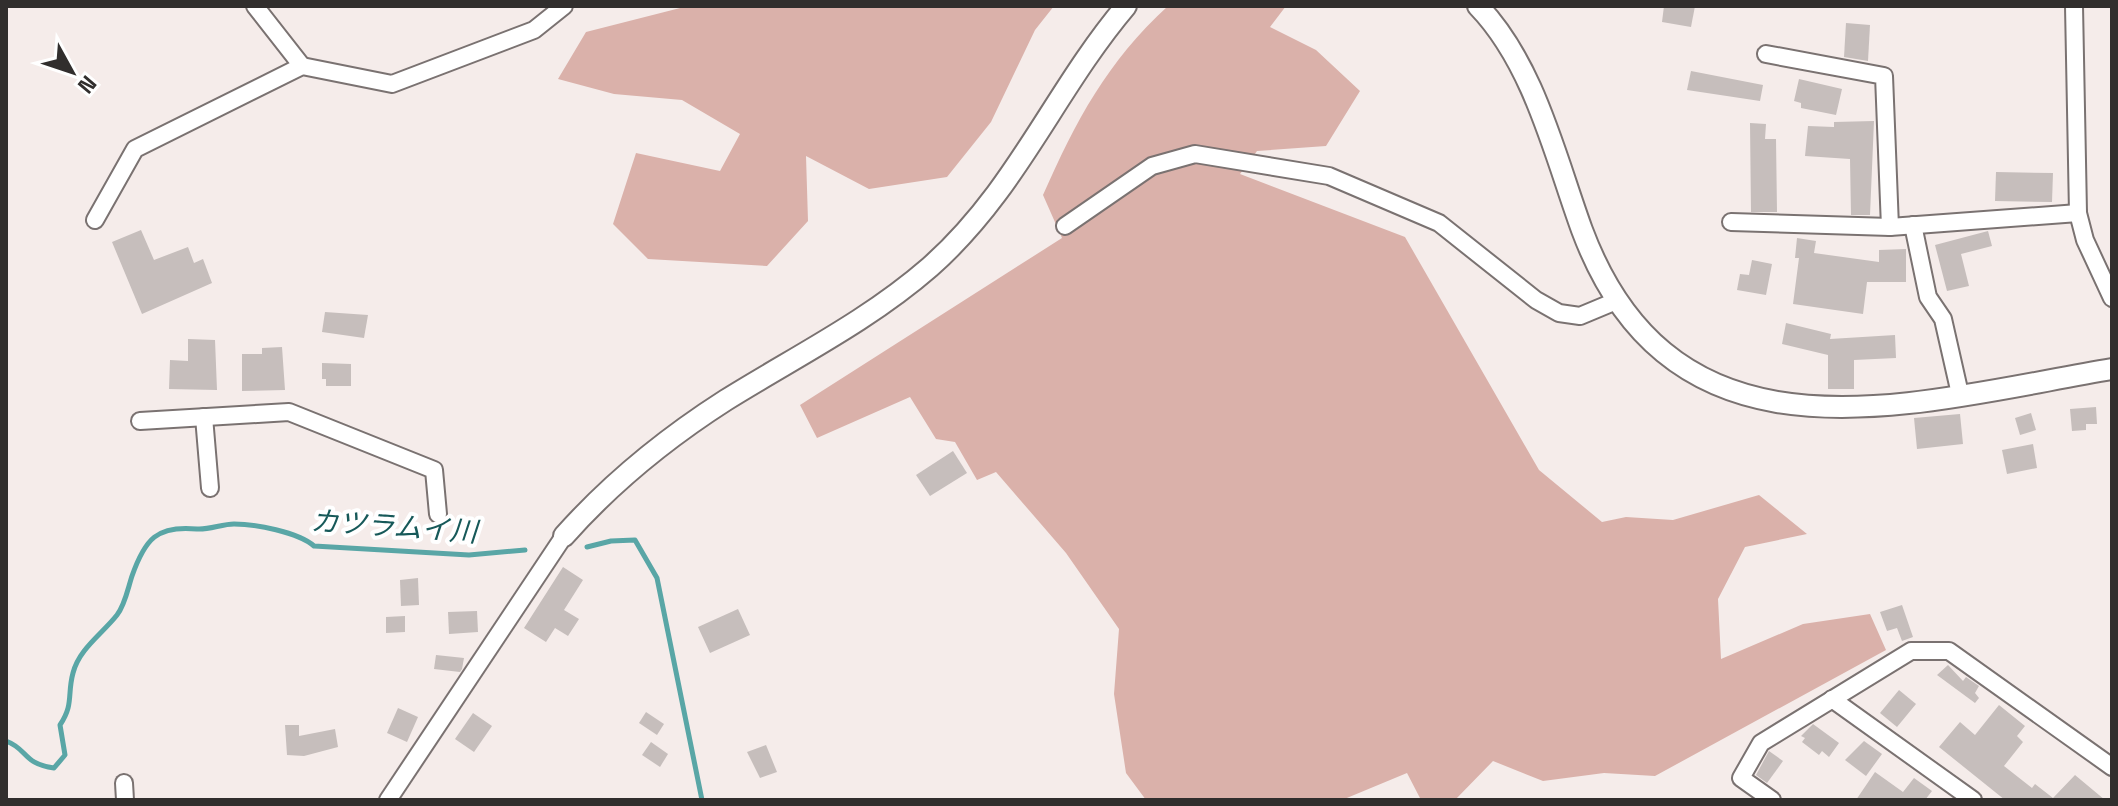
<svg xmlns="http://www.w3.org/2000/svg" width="2118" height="806" viewBox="0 0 2118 806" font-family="'Space Grotesk','Noto Sans JP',sans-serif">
  <rect width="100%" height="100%" fill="#f5ecea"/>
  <g fill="#dab1aa">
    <polygon points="688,6 1054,6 1035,30 991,122 947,177 869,189 806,156 808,221 767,266 648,259 613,224 636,153 720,171 740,134 682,100 614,94 558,79 586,32"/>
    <path d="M 1168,6 L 1286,6 L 1270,27 L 1316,50 L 1360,91 L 1326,146 L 1257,151 L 1240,174 L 1405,237 L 1539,470 L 1602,522 L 1626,517 L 1673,520 L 1759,495 L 1807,534 L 1745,547 L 1718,599 L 1721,659 L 1803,624 L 1870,614 L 1886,650 L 1655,776 L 1604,773 L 1543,781 L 1493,761 L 1455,800 L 1421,800 L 1407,773 L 1342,800 L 1146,800 L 1126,773 L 1114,694 L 1119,629 L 1066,553 L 996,472 L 977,480 L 955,442 L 936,439 L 910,397 L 817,438 L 800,405 L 1062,238 L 1043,195 C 1076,120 1107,62 1168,6 Z"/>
  </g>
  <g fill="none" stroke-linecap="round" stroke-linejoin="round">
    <g stroke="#59a6a6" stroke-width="5">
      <polyline points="587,547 611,541 635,540 657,578 702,800"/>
      <path d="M 6,741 C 28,749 23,764 54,768 L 65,755 L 60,725 C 74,704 67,695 73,673 C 79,649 102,634 117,615 C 125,605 128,588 132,576 C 145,539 157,525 197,529 C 209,530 222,524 234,524 C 255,524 298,532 314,546 L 469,555 L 525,550"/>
    </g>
  </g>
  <g fill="#c6bebc">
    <polygon points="1664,6 1695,6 1691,27 1662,22"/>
    <polygon points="1846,23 1870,25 1868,61 1844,57"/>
    <polygon points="1691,71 1763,85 1760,101 1687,90"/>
    <polygon points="1799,79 1842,89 1836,115 1801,108 1801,103 1794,101"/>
    <polygon points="1874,121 1870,215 1851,215 1850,159 1805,156 1808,126 1834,127 1834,122"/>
    <polygon points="1750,123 1766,124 1765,139 1776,139 1777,212 1751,212"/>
    <polygon points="1996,172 2053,173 2052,202 1995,201"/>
    <polygon points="141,230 154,260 188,247 194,263 203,259 212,283 142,314 112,242"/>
    <polygon points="1988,231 1992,246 1961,254 1969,286 1947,291 1935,245"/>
    <polygon points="1797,238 1816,241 1814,253 1879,262 1879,250 1906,249 1906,282 1867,282 1863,314 1793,304 1799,258 1795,258"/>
    <polygon points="1752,260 1772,264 1766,295 1737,290 1740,274 1749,275"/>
    <polygon points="325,312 368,315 364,338 322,332"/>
    <polygon points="1786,323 1831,334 1830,339 1895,335 1896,358 1854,360 1854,389 1828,389 1828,355 1782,344"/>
    <polygon points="188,339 215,340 217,390 169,389 170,360 188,361"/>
    <polygon points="282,347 285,390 242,391 242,354 262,354 262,348"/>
    <polygon points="322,363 351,364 351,386 326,386 326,379 322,379"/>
    <polygon points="2096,407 2097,424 2086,424 2086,430 2072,431 2070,409"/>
    <polygon points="2031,413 2036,430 2020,435 2015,418"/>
    <polygon points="1960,414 1963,444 1917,449 1914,418"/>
    <polygon points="2033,444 2037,468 2007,474 2002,450"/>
    <polygon points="953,451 967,473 930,496 916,475"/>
    <polygon points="563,567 583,580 564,610 579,619 568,636 555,628 546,642 524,628"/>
    <polygon points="418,578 419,605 401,606 400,580"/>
    <polygon points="1902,605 1913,637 1902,641 1897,628 1887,631 1880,612"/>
    <polygon points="738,609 750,635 710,653 698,627"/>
    <polygon points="477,611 478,632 449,634 448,612"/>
    <polygon points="405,616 405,632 386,633 386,617"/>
    <polygon points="436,655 464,658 462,669 460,672 434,669"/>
    <polygon points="1948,665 1963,681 1966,677 1979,686 1975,693 1979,698 1975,703 1937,675"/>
    <polygon points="1899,690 1916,704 1897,727 1880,713"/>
    <polygon points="1999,705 2025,726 2017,736 2023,742 2004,766 2032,788 2035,784 2053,798 2075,775 2105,800 2005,800 1939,747 1960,722 1975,735"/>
    <polygon points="398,708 418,717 407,742 387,733"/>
    <polygon points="646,712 664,724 657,735 639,723"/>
    <polygon points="473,713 492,726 474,752 455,739"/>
    <polygon points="1813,724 1839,743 1829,757 1822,751 1819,755 1802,742 1805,738 1801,736"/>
    <polygon points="285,725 299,725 299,736 335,729 338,747 304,756 287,755"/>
    <polygon points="1864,741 1882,754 1866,776 1845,760"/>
    <polygon points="651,742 668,754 660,767 642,755"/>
    <polygon points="766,745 777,772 760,778 747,752"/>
    <polygon points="1769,751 1783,761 1767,783 1756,775"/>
    <polygon points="1875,772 1903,792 1914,778 1932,791 1925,800 1856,800"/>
  </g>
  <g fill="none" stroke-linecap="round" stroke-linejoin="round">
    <defs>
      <g id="minor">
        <polyline points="255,6 302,66"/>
        <polyline points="2074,6 2078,213 2085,240 2112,298"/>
        <polyline points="1766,54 1884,76 1890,227"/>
        <polyline points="95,220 135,149 302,66 392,84 534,30 564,6"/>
        <polyline points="1731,222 1890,227 2078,213"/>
        <polyline points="1913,225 1928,297 1943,319 1960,394"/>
        <polyline points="1065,226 1152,166 1195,154 1329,176 1439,223 1536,300 1559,313 1580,316 1616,301"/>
        <polyline points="204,417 210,488"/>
        <polyline points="140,421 289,412 434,470 438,514"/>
        <polyline points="1832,699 1973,800"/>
        <polyline points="124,783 125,800"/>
        <polyline points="388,800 564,536"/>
        <polyline points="1772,800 1741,778 1761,743 1911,651 1949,651 2112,767"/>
      </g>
      <g id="tertiary">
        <path d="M 1478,6 C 1534,64 1555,156 1582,230 C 1675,479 1911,403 2112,369"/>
        <path d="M 564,536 C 612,482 665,439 726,400 C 795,357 868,321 930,267 C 1017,190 1054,91 1126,6"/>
      </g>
    </defs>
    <use href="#minor" stroke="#7a7271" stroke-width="20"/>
    <use href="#tertiary" stroke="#7a7271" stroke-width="24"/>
    <use href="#minor" stroke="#fff" stroke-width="16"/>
    <use href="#tertiary" stroke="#fff" stroke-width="20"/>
  </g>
  <g text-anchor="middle" stroke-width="8" stroke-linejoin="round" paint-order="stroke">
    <g font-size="28" font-style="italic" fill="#175959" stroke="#fff">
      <text transform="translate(394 526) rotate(4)" y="10">カツラムイ川</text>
    </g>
  </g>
  <rect width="2118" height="806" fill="none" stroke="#312e2d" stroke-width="16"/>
  <g transform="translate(72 72) rotate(130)" stroke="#ffffff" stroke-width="6" paint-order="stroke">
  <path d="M0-6L14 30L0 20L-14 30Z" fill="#312e2d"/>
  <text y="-12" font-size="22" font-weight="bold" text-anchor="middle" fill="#312e2d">N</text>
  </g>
</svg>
